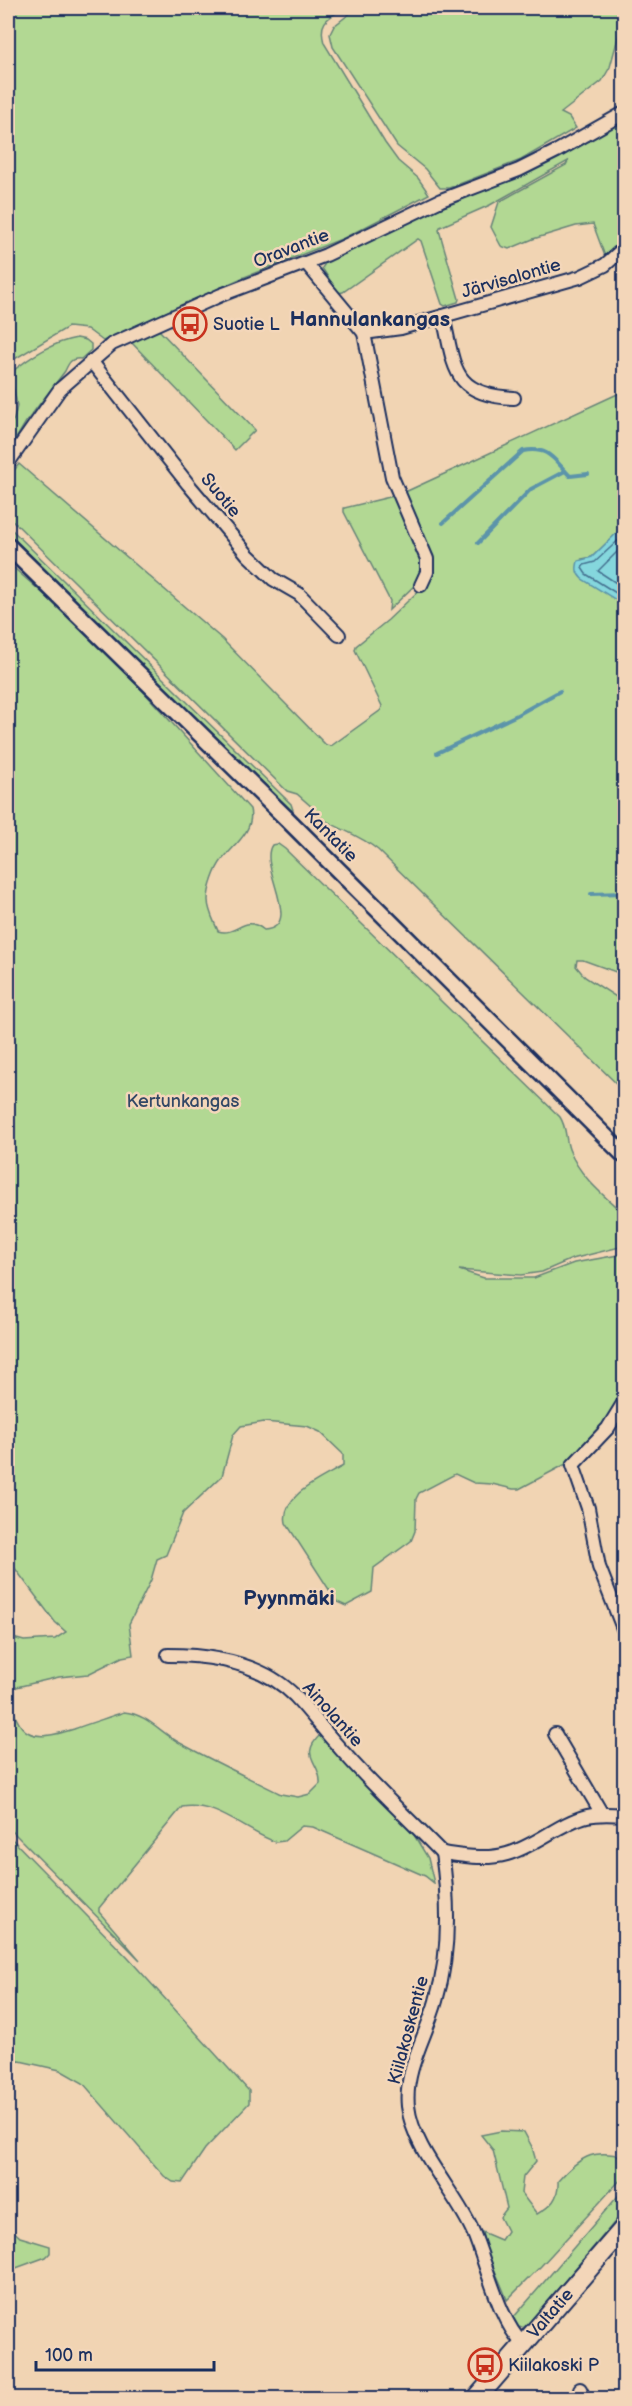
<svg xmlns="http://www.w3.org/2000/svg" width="632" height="2406" viewBox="0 0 632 2406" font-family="'Balsamiq Sans',sans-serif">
  <rect width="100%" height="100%" fill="#f1d4b3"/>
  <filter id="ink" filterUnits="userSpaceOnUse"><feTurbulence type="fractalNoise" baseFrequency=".0167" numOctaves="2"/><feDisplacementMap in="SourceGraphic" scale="12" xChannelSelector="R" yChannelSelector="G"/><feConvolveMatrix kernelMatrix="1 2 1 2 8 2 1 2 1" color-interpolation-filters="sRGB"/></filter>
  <g filter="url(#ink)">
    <g fill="#b2d893" stroke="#668478" stroke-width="1.5">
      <path d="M 8,8 L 345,8 C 328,18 318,21 324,43 L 385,143 L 398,161 L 418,178 L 429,194 L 344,238 L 242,278 L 103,341 L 87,329 L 68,327 L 8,363 Z"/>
      <polygon points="357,8 624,8 624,16 610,67 602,81 561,113 569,117 576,128 521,160 449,188 440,188 425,169 397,146 333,47 330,34 334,26"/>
      <polygon points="624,120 624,242 606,259 593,224 576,226 533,239 509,249 501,246 491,227 499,202 566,165 568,161 490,205 440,227 439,230 459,299 458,302 445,306 442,304 421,241 418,239 343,292 338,293 322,268 328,259 403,222 454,203 559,156"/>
      <polygon points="158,329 255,430 235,450 131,342 128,342"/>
      <path d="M 77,338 L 86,340 L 91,344 L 91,350 L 81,359 C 71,358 69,362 65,371 L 26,422 L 8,452 L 8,428 L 14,419 L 17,406 L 14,390 L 8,375 C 27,359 53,342 77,338 Z"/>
      <path d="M 624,391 L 624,526 L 592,557 L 582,559 L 624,605 L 624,975 L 583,960 L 577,960 L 576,966 L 585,977 L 621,1000 L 624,1004 L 624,1072 L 621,1073 L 624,1078 L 624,1091 L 378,850 C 356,832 333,828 312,812 L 313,808 L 297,794 L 287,791 L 8,516 L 8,478 L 19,464 L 222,639 L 326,745 L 331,746 L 381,710 L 382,706 L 355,650 L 356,646 L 388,620 L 431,579 L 432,572 L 403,493 Z"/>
      <polygon points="394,496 423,565 418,582 389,610 390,601 344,512 344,508"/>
      <polygon points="8,526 291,804 293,810 288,811 8,533"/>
      <path d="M 8,563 L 62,610 L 143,691 L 250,809 C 255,831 234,845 222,860 C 215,869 208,889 208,900 C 208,911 214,921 218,931 C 238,937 243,913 264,930 C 305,927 257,866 272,845 L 278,844 L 285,849 L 560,1117 C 567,1128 565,1138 569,1149 C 579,1176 603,1195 624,1214 L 624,1246 L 572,1259 L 542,1272 L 521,1275 L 459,1270 L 484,1278 L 534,1278 L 574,1263 L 624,1254 L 624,1385 L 609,1417 L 584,1449 L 566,1464 L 519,1489 L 513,1489 L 492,1484 L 474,1483 L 455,1474 L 419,1493 L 416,1499 L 415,1531 L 411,1541 L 374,1568 L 372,1592 L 346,1606 L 337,1602 L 286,1523 C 280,1495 323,1478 343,1466 L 343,1454 L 320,1432 L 307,1426 L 264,1422 L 241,1426 L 233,1435 L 222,1476 L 183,1513 L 166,1555 L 157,1559 L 151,1580 L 129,1624 L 133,1655 L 122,1657 L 88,1674 L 59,1677 L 8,1689 L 8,1632 L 13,1638 L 24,1641 L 55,1639 L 66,1632 L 55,1622 L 8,1559 Z"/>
      <path d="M 8,1691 C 18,1737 30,1743 74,1729 C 90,1723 107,1718 124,1712 C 147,1714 161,1733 180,1743 C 213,1761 247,1777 281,1794 L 298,1797 L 310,1794 L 320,1784 C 322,1762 297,1757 321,1734 L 414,1835 L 428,1858 L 434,1883 L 425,1876 L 313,1827 L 302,1826 L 284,1841 L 276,1842 C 246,1832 216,1801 182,1807 L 99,1908 L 99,1912 L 140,1960 L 8,1827 Z"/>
      <polygon points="8,1835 128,1958 249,2091 249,2103 205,2149 182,2183 173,2182 164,2176 83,2083 60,2070 20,2061 8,2062"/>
      <path d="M 501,2131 L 524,2132 L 532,2147 L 536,2161 L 523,2177 L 521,2193 L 537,2214 C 551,2206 559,2199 558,2181 C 578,2158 593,2148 624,2157 L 624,2176 L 541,2266 L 507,2300 C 499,2277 486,2256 482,2232 L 501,2240 L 507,2231 L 500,2217 L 507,2208 L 493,2150 L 481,2135 Z"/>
      <polygon points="624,2189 624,2211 530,2322 524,2327 516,2328 513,2320 514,2317"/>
      <polygon points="8,2226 20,2237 50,2246 50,2253 46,2257 8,2271"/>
    </g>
    <path fill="#85d7dd" stroke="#5b94aa" stroke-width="1.5" d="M 624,526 L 624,605 L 582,579 C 576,573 576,569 578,561 L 592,557 Z"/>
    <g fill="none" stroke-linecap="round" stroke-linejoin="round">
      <g stroke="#457291" stroke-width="1.5">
        <polyline points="624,535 595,562 584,565 582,568 586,574 624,598"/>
        <polyline points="624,545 598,571 624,588"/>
      </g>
      <g stroke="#5b94aa" stroke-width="4">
        <path d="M 443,523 L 523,451 C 549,446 554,460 570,476 L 588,474"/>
        <polyline points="478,543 531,489 565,471"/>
        <polyline points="437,753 517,715 560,691"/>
        <polyline points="591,894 624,893"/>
      </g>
      <defs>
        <g id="minor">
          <polyline points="306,263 364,333 401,328 580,277 605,265 624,248"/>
          <path d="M 443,316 C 455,367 451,395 514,398"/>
          <polyline points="364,333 392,477 427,559 427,572 421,585"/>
          <polyline points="91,361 188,484 248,555 273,579 299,594 339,635"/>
          <polyline points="8,463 60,389 112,344 221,295 326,255 441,200 519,170 557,151 624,113"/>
          <polyline points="624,1402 608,1428 573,1465 588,1508 599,1567 624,1631"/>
          <path d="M 168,1655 C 212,1655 262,1663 295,1696 C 313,1715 328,1736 346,1755 C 376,1789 410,1820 442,1853"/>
          <polyline points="555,1734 602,1814"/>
          <path d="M 442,1853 C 449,1901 450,1954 436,2001 C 427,2034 404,2070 408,2106 C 413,2151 457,2193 474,2234 C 487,2266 500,2323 524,2345"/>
          <path d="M 442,1853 C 464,1856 486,1860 507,1854 C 536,1846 559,1823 587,1816 C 600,1813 612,1814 624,1815"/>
          <polyline points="580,2389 584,2398"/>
        </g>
        <polyline id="major" points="8,546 286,818 624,1155"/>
        <g id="highway">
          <path id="s1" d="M 477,2398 L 624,2228"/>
        </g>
      </defs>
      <use href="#minor" stroke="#1b2f5e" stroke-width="16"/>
      <use href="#major" stroke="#1b2f5e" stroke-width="20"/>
      <use href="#highway" stroke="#1b2f5e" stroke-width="22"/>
      <use href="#minor" stroke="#f3d6b9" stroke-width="12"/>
      <use href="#major" stroke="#f3d6b9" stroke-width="15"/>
      <use href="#highway" stroke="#f3d6b9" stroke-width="18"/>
    </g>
  </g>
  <defs>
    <symbol id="bus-ring" viewBox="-11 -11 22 22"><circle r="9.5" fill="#f3d6b9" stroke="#c8321e" stroke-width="1.5"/><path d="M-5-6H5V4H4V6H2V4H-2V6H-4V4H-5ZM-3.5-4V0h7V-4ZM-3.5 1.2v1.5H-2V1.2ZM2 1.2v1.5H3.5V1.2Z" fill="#c8321e"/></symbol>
  </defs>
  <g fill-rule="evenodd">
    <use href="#bus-ring" x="171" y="305" width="38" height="38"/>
    <use href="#bus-ring" x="466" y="2346" width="38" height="38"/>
  </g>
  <g text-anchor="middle" stroke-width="5" stroke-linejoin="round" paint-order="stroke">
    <g font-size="18" fill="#1b2f5e" stroke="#f3d6b9">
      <text transform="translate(291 248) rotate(-21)" y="6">Oravantie</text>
      <text transform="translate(511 278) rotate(-16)" y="6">Järvisalontie</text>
      <text transform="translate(221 495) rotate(50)" y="6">Suotie</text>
      <text transform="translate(331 835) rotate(45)" y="6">Kantatie</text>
      <text transform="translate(333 1714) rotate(48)" y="6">Ainolantie</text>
      <text transform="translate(408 2030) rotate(-75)" y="6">Kiilakoskentie</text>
      <text dy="6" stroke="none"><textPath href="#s1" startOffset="112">Valtatie</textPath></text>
    </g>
    <g font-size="18" fill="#1b2f5e" stroke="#f3d6b9" text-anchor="start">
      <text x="213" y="330">Suotie L</text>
      <text x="508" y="2371">Kiilakoski P</text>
    </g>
    <g font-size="18" fill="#324866" stroke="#f3d6b9">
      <text x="183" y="1107">Kertunkangas</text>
    </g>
    <g font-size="21" font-weight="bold" fill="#1b2f5e" stroke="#f3d6b9">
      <text x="370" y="326">Hannulankangas</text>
      <text x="289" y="1605">Pyynmäki</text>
    </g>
  </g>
  <rect width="632" height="2406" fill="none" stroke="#f3d6b9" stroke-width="30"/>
  <rect x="15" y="15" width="602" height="2376" fill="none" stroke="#1b2f5e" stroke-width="2" filter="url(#ink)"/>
  <path d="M36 2361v9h178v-9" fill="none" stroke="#1b2f5e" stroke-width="3"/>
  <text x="45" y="2361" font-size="18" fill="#1b2f5e" stroke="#f3d6b9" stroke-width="4.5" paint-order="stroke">100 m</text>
</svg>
